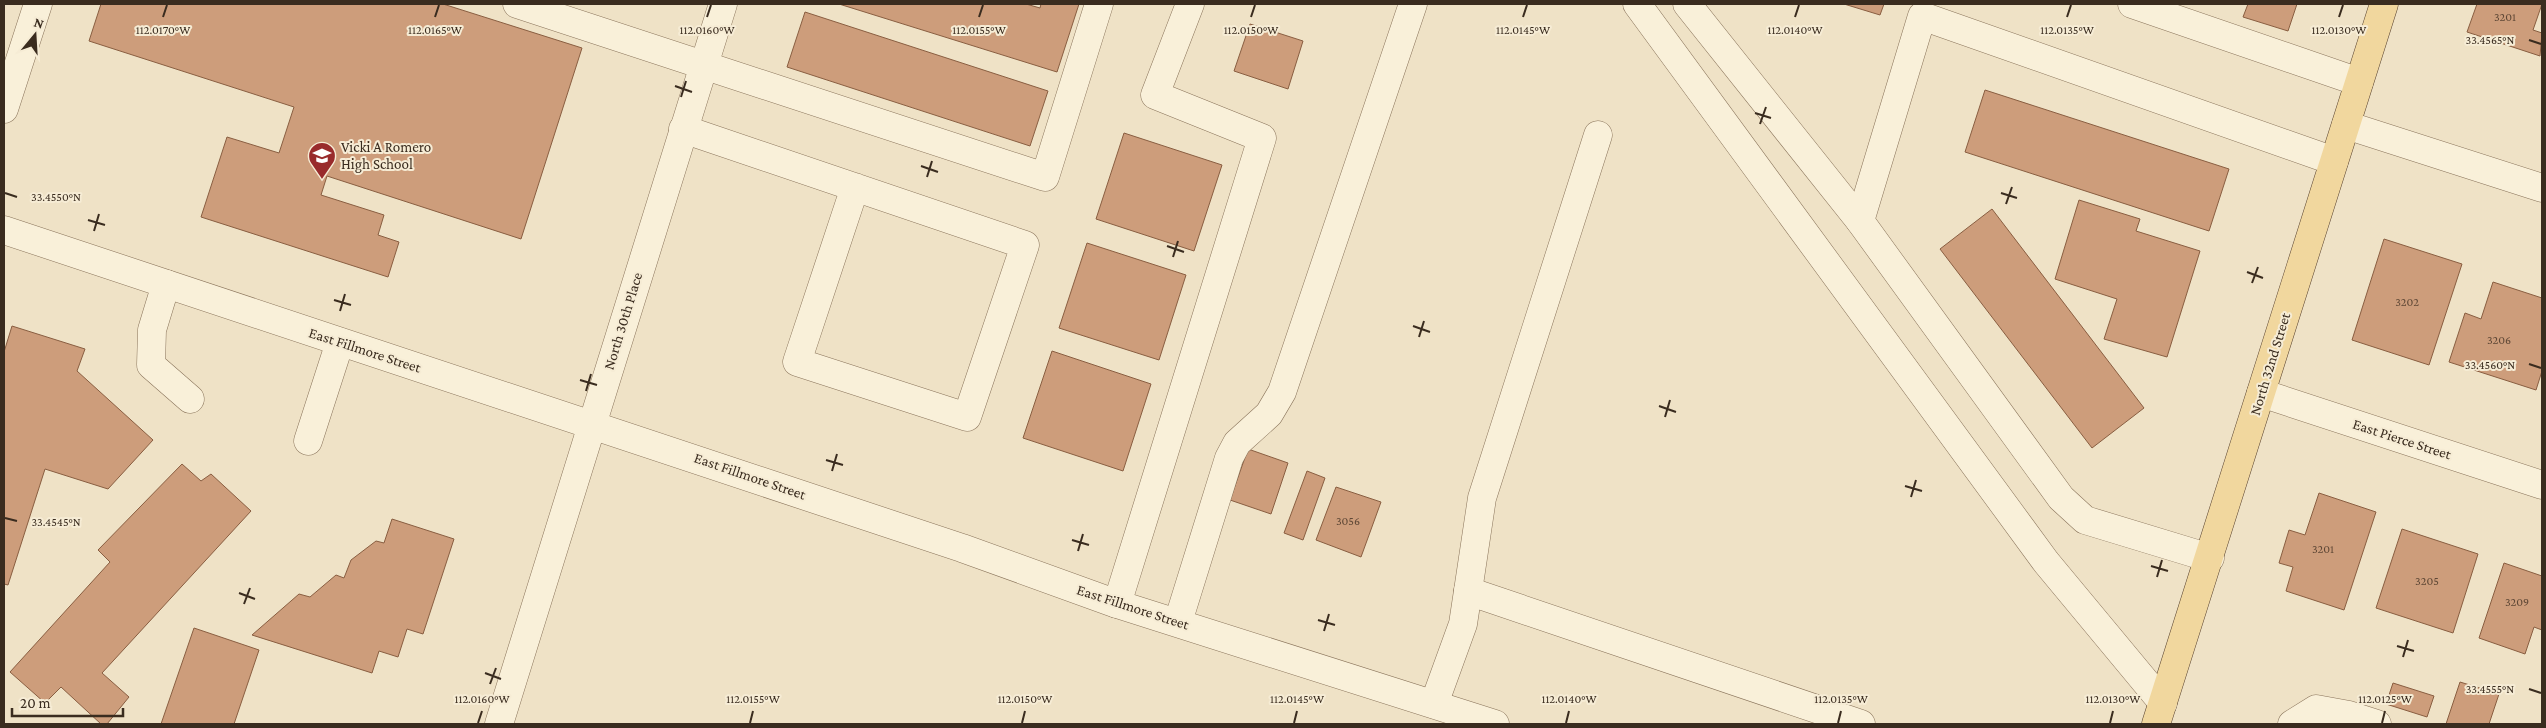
<svg xmlns="http://www.w3.org/2000/svg" width="2546" height="728" viewBox="0 0 2546 728" font-family="'Crimson Pro',serif">
  <rect width="100%" height="100%" fill="#efe2c6"/>
  <g fill="#cd9d7b" stroke="#895e41">
    <polygon points="101,4 443,4 582,48 521,239 327,176 321,195 384,215 378,235 399,242 388,277 201,217 227,137 279,153 294,107 89,41"/>
    <polygon points="839,4 1026,4 1040,8 1041,4 1079,4 1057,72"/>
    <polygon points="1844,4 1884,4 1880,15"/>
    <polygon points="2248,4 2297,4 2288,31 2243,17"/>
    <polygon points="2477,4 2542,4 2533,30 2542,33 2540,56 2467,32"/>
    <polygon points="805,12 1048,91 1030,146 787,67"/>
    <polygon points="1250,24 1303,41 1288,89 1234,71"/>
    <polygon points="1985,90 2229,169 2209,231 1965,152"/>
    <polygon points="1124,133 1222,165 1194,251 1096,219"/>
    <polygon points="2079,200 2140,219 2136,231 2200,251 2167,357 2104,339 2117,299 2055,279"/>
    <polygon points="1992,209 2144,408 2092,448 1940,249"/>
    <polygon points="2384,239 2462,264 2429,365 2352,340"/>
    <polygon points="1087,243 1186,275 1159,360 1059,328"/>
    <polygon points="2493,282 2542,298 2542,371 2536,390 2449,362 2465,313 2481,319"/>
    <polygon points="12,326 85,349 77,371 153,440 108,489 45,469 8,585 4,584 4,352"/>
    <polygon points="1052,351 1151,384 1123,471 1023,438"/>
    <polygon points="1248,449 1288,463 1271,514 1230,500"/>
    <polygon points="182,464 201,481 211,474 251,511 102,673 129,697 107,724 101,724 61,687 45,703 10,672 110,562 98,550"/>
    <polygon points="1307,471 1325,478 1303,540 1284,533"/>
    <polygon points="1336,487 1381,502 1361,557 1316,540"/>
    <polygon points="2319,493 2376,512 2344,610 2286,591 2293,567 2279,563 2289,530 2305,535"/>
    <polygon points="392,519 454,539 423,634 407,629 398,657 379,651 372,673 252,635 299,594 310,597 336,575 344,578 351,560 376,541 384,543"/>
    <polygon points="2402,529 2478,554 2453,633 2376,608"/>
    <polygon points="2504,563 2542,576 2542,630 2534,627 2525,654 2479,638"/>
    <polygon points="194,628 259,650 234,724 161,724"/>
    <polygon points="2460,682 2499,694 2489,724 2446,724"/>
    <polygon points="2393,683 2434,696 2427,717 2386,704"/>
  </g>
  <g fill="none" stroke-linecap="round" stroke-linejoin="round">
    <defs>
      <g id="minor">
        <polyline points="517,4 1045,177 1099,4"/>
        <polyline points="1637,4 2046,562 2163,703"/>
        <polyline points="1687,4 1860,221"/>
        <polyline points="2132,4 2359,82"/>
        <polyline points="4,109 38,4"/>
        <polyline points="2346,125 2542,188"/>
        <polyline points="683,129 1025,245 967,417 797,362 855,187"/>
        <polyline points="4,230 962,548 1117,604 1495,724"/>
        <polyline points="166,284 152,330 151,365 190,399"/>
        <polyline points="2261,393 2542,485"/>
        <polyline points="308,441 340,342"/>
        <polyline points="2210,558 2085,520 2061,498 1860,221 1922,16 2334,161"/>
        <polyline points="1468,591 1482,498 1598,135"/>
        <polyline points="1117,604 1262,138 1155,95 1190,4"/>
        <polyline points="1178,622 1229,458 1237,443 1269,414 1282,392 1413,4"/>
        <polyline points="1434,704 1463,624 1468,591 1861,724"/>
        <polyline points="499,724 723,4"/>
        <polyline points="2292,724 2316,709 2349,715 2377,724"/>
      </g>
      <polyline id="major" points="2156,724 2384,4"/>
    </defs>
    <use href="#minor" stroke="#8a745b" stroke-width="29"/>
    <use href="#major" stroke="#58422f" stroke-width="29"/>
    <use href="#minor" stroke="#f9f0d9" stroke-width="28"/>
    <use href="#major" stroke="#f1d79e" stroke-width="28"/>
  </g>
  <path fill="none" stroke="#3a2c1f" stroke-width="2" d="M 163,17 L 167,5M 435,17 L 439,5M 707,17 L 711,5M 979,17 L 983,5M 1251,17 L 1255,5M 1523,17 L 1527,5M 1795,17 L 1799,5M 2067,17 L 2071,5M 2339,17 L 2343,5M 2529,40 L 2541,44M 675,86 L 692,92M 681,97 L 686,81M 1755,113 L 1771,118M 1760,124 L 1766,107M 921,166 L 938,172M 927,177 L 932,161M 5,193 L 17,197M 2001,193 L 2017,198M 2006,204 L 2012,187M 88,220 L 105,225M 94,231 L 99,214M 1167,246 L 1184,252M 1173,257 L 1178,241M 2247,272 L 2263,278M 2252,283 L 2258,267M 334,300 L 351,305M 340,311 L 345,294M 1413,326 L 1430,332M 1419,337 L 1424,321M 2529,364 L 2541,368M 580,380 L 597,385M 586,391 L 591,374M 1659,406 L 1676,412M 1665,417 L 1670,400M 826,460 L 843,465M 832,471 L 837,454M 1905,486 L 1922,491M 1911,497 L 1916,480M 5,518 L 17,521M 1072,540 L 1089,545M 1078,551 L 1083,534M 2151,566 L 2168,571M 2157,577 L 2162,560M 239,593 L 255,599M 244,604 L 250,588M 1318,620 L 1335,625M 1324,631 L 1329,614M 2397,646 L 2414,651M 2403,657 L 2408,640M 485,673 L 501,679M 490,684 L 496,668M 2529,689 L 2541,693M 478,723 L 482,711M 750,723 L 753,711M 1022,723 L 1025,711M 1294,723 L 1297,711M 1566,723 L 1569,711M 1838,723 L 1841,711M 2110,723 L 2113,711M 2382,723 L 2385,711"/>
  <defs>
    <symbol id="school-pin" viewBox="-11 -11 22 30"><path d="M0 17L-7.5 6A9.5 9.5 0 1 1 7.5 6Z" fill="#992b2c" stroke="#f6ecd5"/><path d="M0-5L7-2L0 1L-7-2ZM-4 1L0 2.5L4 1V4Q0 6-4 4Z" fill="#fff"/></symbol>
  </defs>
  <g fill-rule="evenodd">
    <use href="#school-pin" x="306" y="140" width="32" height="43"/>
  </g>
  <g text-anchor="middle" stroke-width="4" stroke-linejoin="round" paint-order="stroke">
    <g font-size="12" fill="#5f4836">
      <text x="2505" y="21">3201</text>
      <text x="2407" y="306">3202</text>
      <text x="2499" y="344">3206</text>
      <text x="1348" y="525">3056</text>
      <text x="2323" y="553">3201</text>
      <text x="2427" y="585">3205</text>
      <text x="2517" y="606">3209</text>
    </g>
    <g font-size="15" fill="#3a2c1f" stroke="#f6ecd5" text-anchor="start">
      <text x="341" y="152">Vicki A Romero<tspan x="341" dy="17">High School</tspan></text>
    </g>
    <g font-size="15" fill="#3a2c1f" stroke="#f6ecd5">
      <text transform="translate(623 321) rotate(-73)" y="5">North 30th Place</text>
      <text transform="translate(365 350) rotate(18)" y="5">East Fillmore Street</text>
      <text transform="translate(2270 364) rotate(-73)" y="5">North 32nd Street</text>
      <text transform="translate(2402 439) rotate(18)" y="5">East Pierce Street</text>
      <text transform="translate(750 476) rotate(19)" y="5">East Fillmore Street</text>
      <text transform="translate(1133 607) rotate(18)" y="5">East Fillmore Street</text>
    </g>
  </g>
  <g font-size="12" text-anchor="middle" fill="#3a2c1f" stroke="#f6ecd5" stroke-width="4" stroke-linejoin="round" paint-order="stroke">
    <text x="163" y="34">112.0170°W</text>
    <text x="435" y="34">112.0165°W</text>
    <text x="707" y="34">112.0160°W</text>
    <text x="979" y="34">112.0155°W</text>
    <text x="1251" y="34">112.0150°W</text>
    <text x="1523" y="34">112.0145°W</text>
    <text x="1795" y="34">112.0140°W</text>
    <text x="2067" y="34">112.0135°W</text>
    <text x="2339" y="34">112.0130°W</text>
    <text x="2490" y="44">33.4565°N</text>
    <text x="56" y="201">33.4550°N</text>
    <text x="2490" y="369">33.4560°N</text>
    <text x="56" y="526">33.4545°N</text>
    <text x="2490" y="693">33.4555°N</text>
    <text x="482" y="703">112.0160°W</text>
    <text x="753" y="703">112.0155°W</text>
    <text x="1025" y="703">112.0150°W</text>
    <text x="2113" y="703">112.0130°W</text>
    <text x="2385" y="703">112.0125°W</text>
    <text x="1297" y="703">112.0145°W</text>
    <text x="1569" y="703">112.0140°W</text>
    <text x="1841" y="703">112.0135°W</text>
  </g>
  <rect width="2546" height="728" fill="none" stroke="#3a2c1f" stroke-width="10"/>
  <g transform="translate(35 35) rotate(18)" stroke="#f6ecd5" stroke-width="4" paint-order="stroke">
  <path d="M0-4L9 19L0 12L-9 19Z" fill="#3a2c1f"/>
  <text y="-8" font-size="14" font-weight="bold" text-anchor="middle" fill="#3a2c1f">N</text>
  </g>
  <path d="M12 708v8h111v-8" fill="none" stroke="#3a2c1f" stroke-width="2.5"/>
  <text x="20" y="708" font-size="15" fill="#3a2c1f" stroke="#f6ecd5" stroke-width="4" paint-order="stroke">20 m</text>
</svg>
